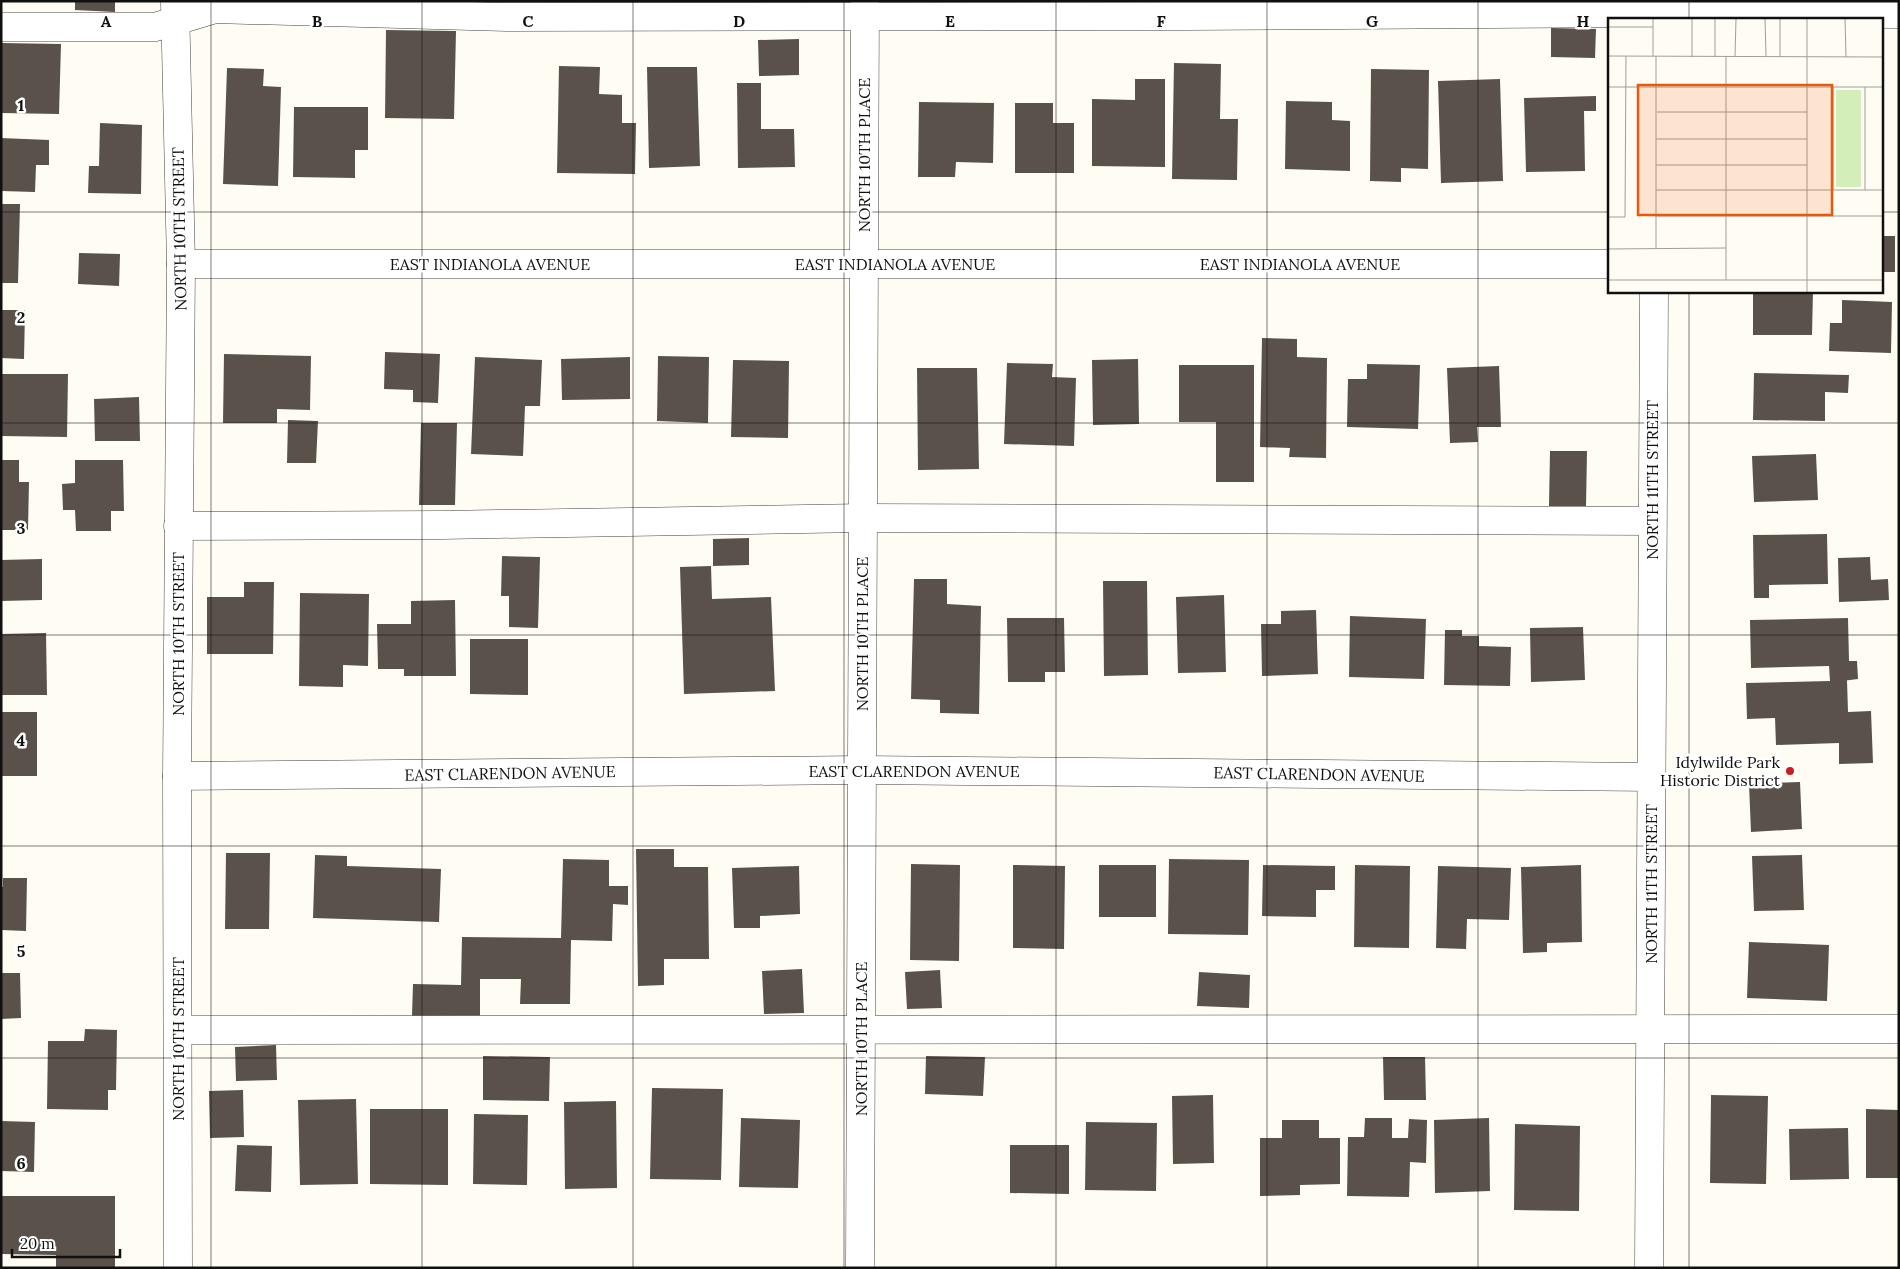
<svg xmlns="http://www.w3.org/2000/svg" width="1900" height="1269" viewBox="0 0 1900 1269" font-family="Lora,serif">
  <rect width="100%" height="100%" fill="#fffdf3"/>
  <g fill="#5a514b">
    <polygon points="75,1 115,1 115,12 75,10"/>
    <polygon points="1551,28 1596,29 1595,58 1551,57"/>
    <polygon points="386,30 456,31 454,119 385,118"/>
    <polygon points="799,39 799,75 759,76 758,40"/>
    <polygon points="1,43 61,44 59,114 1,113"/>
    <polygon points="1174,63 1221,64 1220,119 1238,119 1237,180 1172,179"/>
    <polygon points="559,66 600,67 599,94 622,95 622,123 636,123 635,174 557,173"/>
    <polygon points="647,67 697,67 700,166 649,168"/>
    <polygon points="227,68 264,69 263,86 281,87 278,186 223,184"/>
    <polygon points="1371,69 1429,70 1428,169 1401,168 1401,182 1370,181"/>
    <polygon points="1135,79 1165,79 1165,167 1092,166 1092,99 1135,100"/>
    <polygon points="1500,79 1503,181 1441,183 1438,81"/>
    <polygon points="737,83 761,83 761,129 794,129 795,167 738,168"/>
    <polygon points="1596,96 1596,111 1584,111 1585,171 1526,172 1524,98"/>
    <polygon points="1286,101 1332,102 1332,120 1350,121 1350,171 1285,169"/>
    <polygon points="919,102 994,103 993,163 956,162 955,177 918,177"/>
    <polygon points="1015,103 1053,103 1053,123 1074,123 1074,173 1015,173"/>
    <polygon points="294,107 368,107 368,150 355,150 355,178 293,177"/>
    <polygon points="100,123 142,125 141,194 88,193 89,166 99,166"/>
    <polygon points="1,138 49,140 49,165 36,165 35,192 1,191"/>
    <polygon points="1,204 20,204 18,283 1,283"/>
    <rect x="1881" y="236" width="14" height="36"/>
    <polygon points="79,253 120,254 119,286 78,284"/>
    <polygon points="1753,291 1813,291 1812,335 1753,335"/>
    <polygon points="1842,300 1892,302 1891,353 1829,351 1830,323 1842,323"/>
    <polygon points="1,310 25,310 24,359 1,358"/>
    <polygon points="1262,338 1297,339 1297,357 1327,358 1326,458 1289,457 1290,448 1260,447"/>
    <polygon points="385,352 440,354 438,403 413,402 413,390 384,389"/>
    <polygon points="224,354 311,356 310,410 277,409 277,423 223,423"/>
    <polygon points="658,356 709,357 708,423 657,421"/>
    <polygon points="475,357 542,360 540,406 525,406 523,456 471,454"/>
    <polygon points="630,357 630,399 562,400 561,359"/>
    <polygon points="1138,359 1139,424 1093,425 1092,360"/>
    <polygon points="733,360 789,361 788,438 731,437"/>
    <polygon points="1007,363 1053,364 1052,377 1076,378 1074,446 1004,444"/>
    <polygon points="1367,364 1420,365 1418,429 1347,427 1348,379 1367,379"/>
    <polygon points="1179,365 1254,365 1254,482 1216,482 1216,422 1179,422"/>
    <polygon points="1499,366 1501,427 1477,427 1478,442 1450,443 1447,368"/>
    <polygon points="917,368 977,368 979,469 918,470"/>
    <polygon points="1754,373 1849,375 1848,393 1825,392 1825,421 1753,420"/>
    <polygon points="1,374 68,374 67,437 1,436"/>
    <polygon points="139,397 140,441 95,441 94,399"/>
    <polygon points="288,420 318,421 316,463 287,463"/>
    <polygon points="421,423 457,423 455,505 419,505"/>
    <polygon points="1550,451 1587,451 1586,506 1549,506"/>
    <polygon points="1816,454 1818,500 1754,502 1752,456"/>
    <polygon points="1,460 19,460 19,482 29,482 28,530 1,530"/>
    <polygon points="75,460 123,460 124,511 111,511 111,531 76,531 75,510 63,510 62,484 75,483"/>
    <polygon points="1827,534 1828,584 1769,585 1769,598 1754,598 1753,535"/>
    <polygon points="749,538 749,565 713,566 713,539"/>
    <polygon points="502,556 540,557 538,628 509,627 509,596 501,596"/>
    <polygon points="1870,557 1871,580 1888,579 1889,600 1839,602 1838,558"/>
    <polygon points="42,559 42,600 1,601 1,560"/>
    <polygon points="711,566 712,599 771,597 775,691 684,694 680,567"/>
    <polygon points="914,579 947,579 947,604 981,606 979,714 940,713 940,700 911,699"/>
    <polygon points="1103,581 1147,581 1148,675 1104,676"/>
    <polygon points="244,582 274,582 273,654 207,654 207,597 244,597"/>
    <polygon points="300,593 369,594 368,666 343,665 343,687 299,686"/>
    <polygon points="1224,595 1226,672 1178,673 1176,597"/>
    <polygon points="455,600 456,676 404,676 404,669 378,669 377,624 411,624 411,601"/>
    <polygon points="1316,610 1318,674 1262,676 1261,624 1281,624 1281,611"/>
    <polygon points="1350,616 1426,619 1424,679 1349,677"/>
    <polygon points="1007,618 1064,618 1065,672 1045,672 1045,682 1008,682"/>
    <polygon points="1848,618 1849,661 1857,661 1858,679 1842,681 1847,680 1848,712 1871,711 1873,763 1839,764 1839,743 1776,745 1775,718 1747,719 1746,683 1830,681 1829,666 1751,668 1750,620"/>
    <polygon points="1583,627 1585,680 1531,682 1530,628"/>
    <polygon points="1445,630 1462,630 1462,636 1479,636 1479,646 1511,647 1510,686 1444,685"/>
    <polygon points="46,633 47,695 1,695 1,634"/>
    <polygon points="470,639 528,639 528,695 470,694"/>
    <rect x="1" y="712" width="36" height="64"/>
    <polygon points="1800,782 1802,829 1751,832 1749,784"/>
    <polygon points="636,849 674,849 674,867 708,867 709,959 664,959 664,985 638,986"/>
    <polygon points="226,853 270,853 269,929 225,929"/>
    <polygon points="315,855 347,856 347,866 441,869 439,922 313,918"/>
    <polygon points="1802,855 1804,910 1754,911 1752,856"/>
    <polygon points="563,859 609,860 609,886 628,886 628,905 613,904 612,941 571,940 570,1004 520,1004 521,979 480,979 480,1016 412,1016 413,984 461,985 462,937 561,938"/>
    <polygon points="1169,859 1249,860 1248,935 1168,934"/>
    <polygon points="911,864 960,865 959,961 910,960"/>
    <polygon points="1013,865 1065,866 1064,949 1013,948"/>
    <rect x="1099" y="865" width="57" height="52"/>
    <polygon points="1263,865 1335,866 1335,890 1316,890 1316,917 1262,916"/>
    <polygon points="1355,865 1410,866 1409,948 1354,947"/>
    <polygon points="1581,865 1582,942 1547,943 1547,952 1523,953 1521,867"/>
    <polygon points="799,866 800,914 760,916 760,928 734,928 732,868"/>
    <polygon points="1438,866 1511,868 1509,920 1467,919 1466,949 1436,948"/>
    <polygon points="3,878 27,878 26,931 1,930 1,887 3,887"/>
    <polygon points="1749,942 1829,945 1827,1001 1747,998"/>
    <polygon points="802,969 804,1013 764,1014 762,971"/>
    <polygon points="940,970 942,1008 907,1009 905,972"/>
    <polygon points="1199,972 1250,975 1249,1008 1197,1006"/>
    <polygon points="1,973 20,973 21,1018 1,1019"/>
    <polygon points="85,1029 117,1030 116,1090 108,1090 108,1110 47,1109 48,1041 84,1041"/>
    <polygon points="276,1045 277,1080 236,1081 235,1047"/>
    <polygon points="483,1056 550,1057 549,1101 483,1100"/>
    <polygon points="926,1056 985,1057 983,1096 925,1094"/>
    <polygon points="1383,1057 1425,1057 1426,1100 1384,1100"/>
    <polygon points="652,1088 723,1089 721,1180 650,1179"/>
    <polygon points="243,1090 244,1137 210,1138 209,1091"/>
    <polygon points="1213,1095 1214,1163 1173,1164 1172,1096"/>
    <polygon points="1711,1095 1768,1096 1766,1184 1710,1183"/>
    <polygon points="356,1099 358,1184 300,1185 298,1100"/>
    <polygon points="616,1101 617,1188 565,1189 564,1102"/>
    <polygon points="370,1109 448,1109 448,1185 370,1184"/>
    <polygon points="1866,1109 1899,1110 1899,1178 1866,1178"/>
    <polygon points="474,1114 528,1115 527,1185 473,1184"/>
    <polygon points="741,1118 800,1120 798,1188 739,1187"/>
    <polygon points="1365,1118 1392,1118 1392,1138 1408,1138 1409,1119 1427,1120 1426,1163 1410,1162 1409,1197 1347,1196 1348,1137 1364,1137"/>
    <polygon points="1489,1118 1490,1191 1435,1193 1434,1120"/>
    <polygon points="1282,1120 1319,1120 1319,1138 1340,1138 1340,1184 1300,1185 1300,1195 1260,1196 1260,1138 1282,1138"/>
    <polygon points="1,1121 35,1122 34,1172 1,1171"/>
    <polygon points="1086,1122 1157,1123 1156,1191 1085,1190"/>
    <polygon points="1515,1124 1580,1126 1579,1211 1514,1210"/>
    <polygon points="1848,1128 1849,1179 1790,1180 1789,1129"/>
    <polygon points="237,1145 272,1146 271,1192 235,1191"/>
    <polygon points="1010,1145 1069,1145 1069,1194 1010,1193"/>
    <polygon points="1,1196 115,1196 115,1268 56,1268 56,1255 1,1254"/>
  </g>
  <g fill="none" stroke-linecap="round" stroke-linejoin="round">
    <defs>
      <g id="minor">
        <polyline points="175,3 181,264 177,776 178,1268"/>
        <polyline points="1,27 155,27 215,9 507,17 1185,16 1654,13 1899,14"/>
        <polyline points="181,264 1609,264"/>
        <polyline points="178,526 442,525 863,518 1652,521"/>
        <polyline points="177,776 862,770 1652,777"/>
        <path d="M 178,1030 C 751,1035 1325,1026 1899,1029"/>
        <polyline points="860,1268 865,1"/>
        <polyline points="1649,1268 1654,291"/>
      </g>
    </defs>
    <use href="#minor" stroke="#434343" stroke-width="29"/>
    <use href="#minor" stroke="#fff" stroke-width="28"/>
  </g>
  <path fill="none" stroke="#101010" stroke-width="1" stroke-opacity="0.55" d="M 211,1 L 211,1268M 422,1 L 422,1268M 633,1 L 633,1268M 844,1 L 844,1268M 1056,1 L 1056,1268M 1267,1 L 1267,1268M 1478,1 L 1478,1268M 1689,1 L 1689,19M 1,212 L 1609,212M 1881,212 L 1899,212M 1689,291 L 1689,1268M 1,423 L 1899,423M 1,635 L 1899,635M 1,846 L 1899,846M 1,1058 L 1899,1058"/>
  <circle fill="#ce1b1f" stroke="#fff" stroke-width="2" cx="1790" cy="771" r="5"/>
  <g text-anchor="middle" stroke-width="5" stroke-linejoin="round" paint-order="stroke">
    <g font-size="16" fill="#101010" stroke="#fff">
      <text transform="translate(864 155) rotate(-90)" y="6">NORTH 10TH PLACE</text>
      <text transform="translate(179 229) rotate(-91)" y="6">NORTH 10TH STREET</text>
      <text x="490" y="270">EAST INDIANOLA AVENUE</text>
      <text x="895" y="270">EAST INDIANOLA AVENUE</text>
      <text x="1300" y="270">EAST INDIANOLA AVENUE</text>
      <text transform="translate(1652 480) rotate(-90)" y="6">NORTH 11TH STREET</text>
      <text transform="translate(178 634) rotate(-90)" y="6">NORTH 10TH STREET</text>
      <text transform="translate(862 634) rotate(-90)" y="6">NORTH 10TH PLACE</text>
      <text x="914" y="777">EAST CLARENDON AVENUE</text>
      <text transform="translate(510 773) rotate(-1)" y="6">EAST CLARENDON AVENUE</text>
      <text transform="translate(1319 774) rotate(1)" y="6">EAST CLARENDON AVENUE</text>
      <text transform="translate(1651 884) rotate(-90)" y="6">NORTH 11TH STREET</text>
      <text transform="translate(178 1039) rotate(-90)" y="6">NORTH 10TH STREET</text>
      <text transform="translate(861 1039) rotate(-90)" y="6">NORTH 10TH PLACE</text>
    </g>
    <g font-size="16" fill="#101010" stroke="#fff" text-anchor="end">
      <text x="1780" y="768">Idylwilde Park<tspan x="1780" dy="18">Historic District</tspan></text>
    </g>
  </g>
  <g transform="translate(1608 18)">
    <rect width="275" height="275" fill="#fffdf3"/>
    <path d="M 228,72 L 253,72 L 253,169 L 228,169 Z" fill="#d3eeb8"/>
    <path fill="none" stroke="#9f9e98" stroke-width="1" d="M 45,1 L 45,38M 84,1 L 84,39M 107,1 L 107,39M 157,1 L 158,38M 237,1 L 238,39M 0,9 L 45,9M 0,38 L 275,39M 127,39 L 128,1M 172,39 L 172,1M 0,69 L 275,69M 225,69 L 225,172M 257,69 L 257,172M 49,94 L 199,94M 48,121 L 199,121M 48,147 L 199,147M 48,172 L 275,172M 48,198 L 275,198M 0,199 L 17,199 L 18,38M 0,231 L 118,230M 48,231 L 48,38M 0,262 L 275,262M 118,262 L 118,39M 199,274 L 199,1"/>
    <path fill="#e8590c" fill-opacity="0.15" stroke="#e8590c" stroke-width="2.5" d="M 30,67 L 224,67 L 224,197 L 30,197 Z"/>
    <rect width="275" height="275" fill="none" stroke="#101010" stroke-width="2.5"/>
  </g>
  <g font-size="16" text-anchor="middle" font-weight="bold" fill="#101010" stroke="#fff" stroke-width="5" stroke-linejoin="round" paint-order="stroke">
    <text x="106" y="27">A</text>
    <text x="317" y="27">B</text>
    <text x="528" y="27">C</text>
    <text x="739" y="27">D</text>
    <text x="950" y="27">E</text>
    <text x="1161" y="27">F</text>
    <text x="1372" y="27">G</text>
    <text x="1583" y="27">H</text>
    <text x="21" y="111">1</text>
    <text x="21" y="323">2</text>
    <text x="21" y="534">3</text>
    <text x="21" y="746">4</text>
    <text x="21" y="957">5</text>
    <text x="21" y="1169">6</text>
  </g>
  <rect width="1900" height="1269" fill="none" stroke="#101010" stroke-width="5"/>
  <path d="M12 1249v8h108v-8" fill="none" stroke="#101010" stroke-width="2.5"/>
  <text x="20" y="1249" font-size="15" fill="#101010" stroke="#ffffff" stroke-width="4" paint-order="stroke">20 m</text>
</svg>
